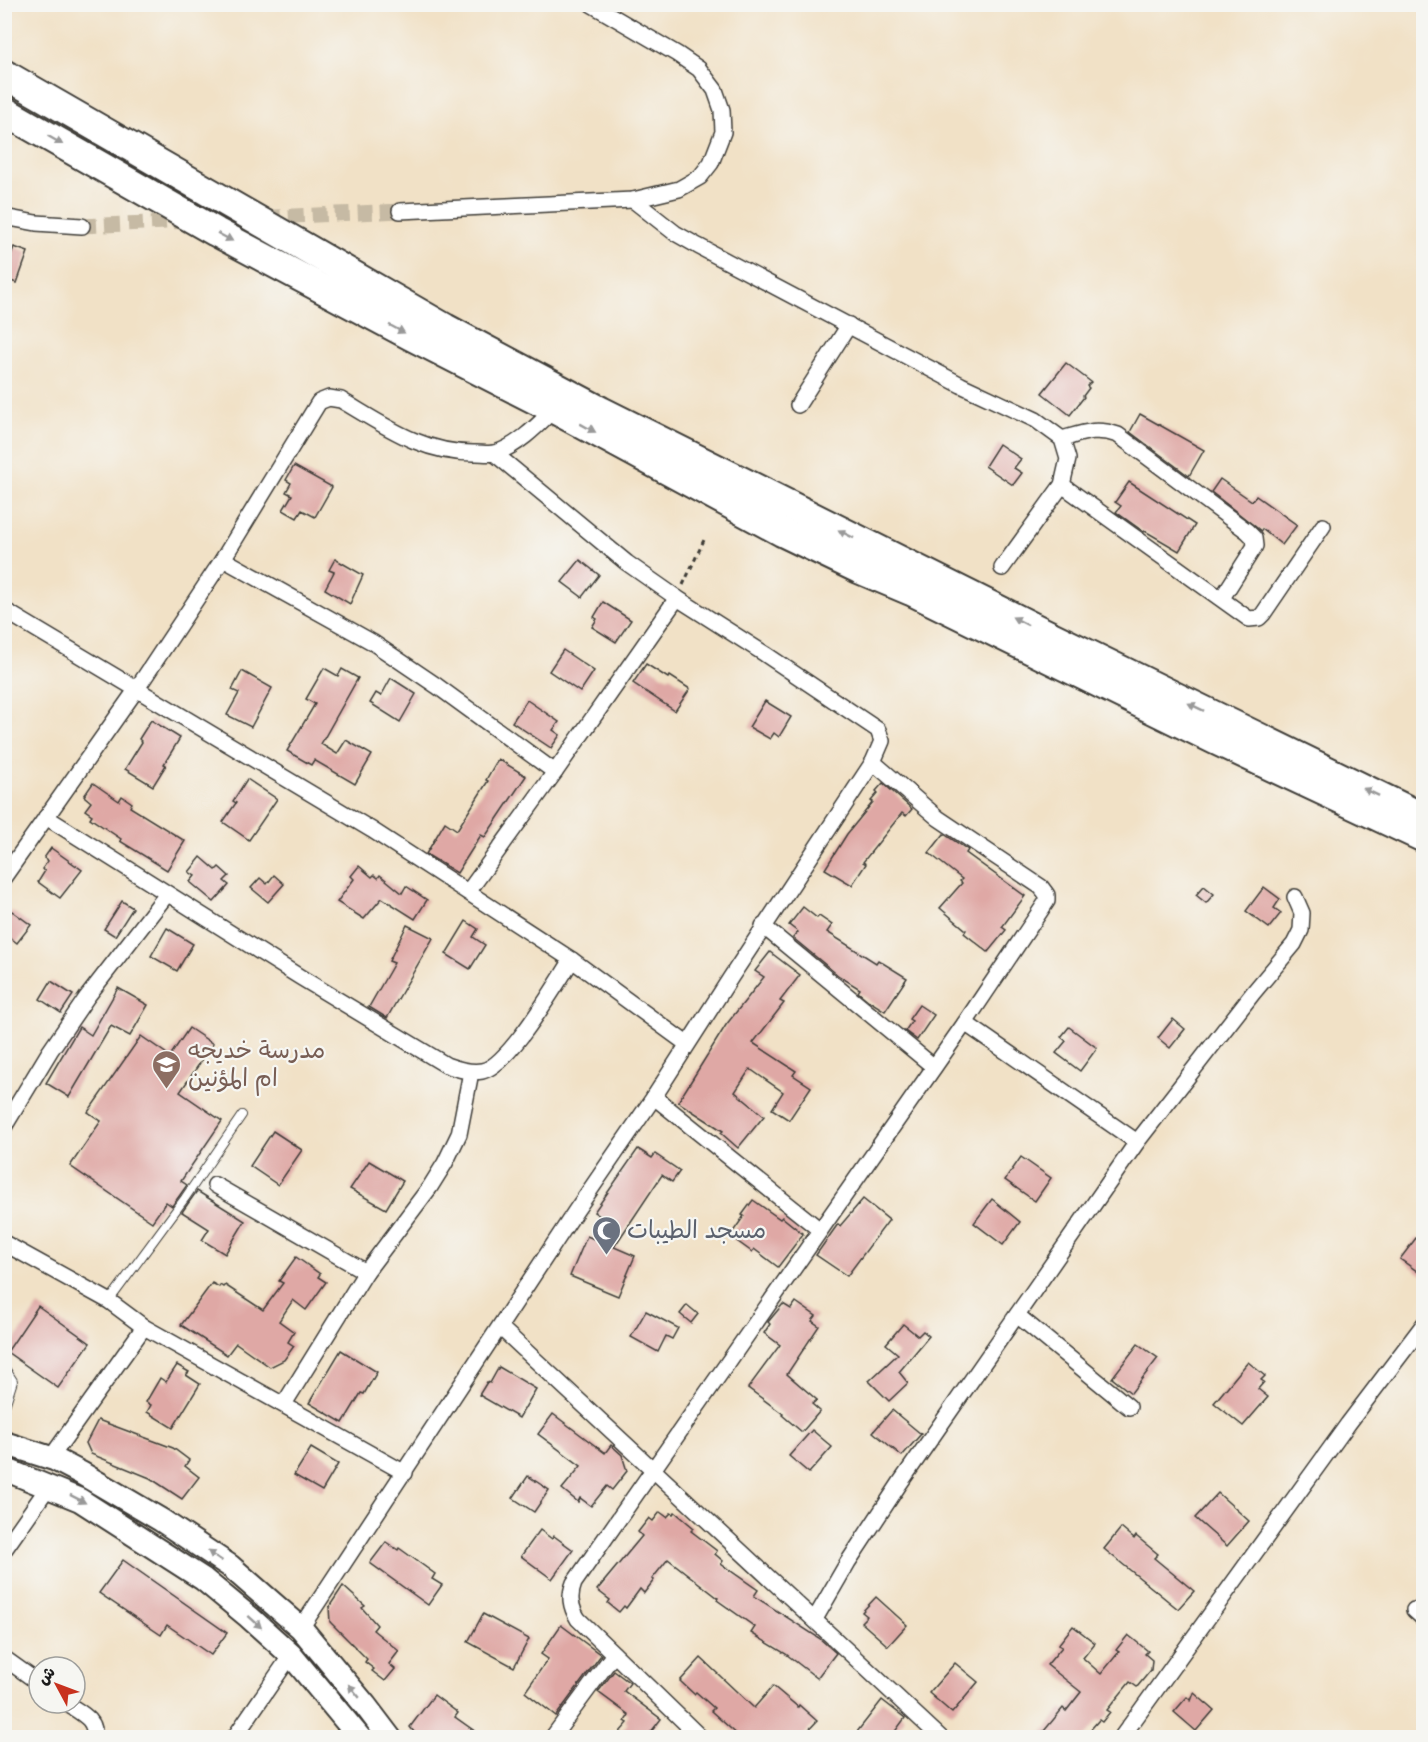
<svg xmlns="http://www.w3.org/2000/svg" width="1428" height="1742" viewBox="0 0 1428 1742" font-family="Mynerve,'Playpen Sans Arabic',sans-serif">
  <rect width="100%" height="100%" fill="#f6f6f2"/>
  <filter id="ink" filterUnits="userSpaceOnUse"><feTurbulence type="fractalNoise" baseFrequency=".0167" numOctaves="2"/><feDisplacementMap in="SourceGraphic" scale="12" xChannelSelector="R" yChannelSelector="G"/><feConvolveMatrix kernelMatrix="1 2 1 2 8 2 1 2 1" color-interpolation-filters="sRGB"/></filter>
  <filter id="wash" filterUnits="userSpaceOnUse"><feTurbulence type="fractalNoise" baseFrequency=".008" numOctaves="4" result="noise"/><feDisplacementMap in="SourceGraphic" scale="24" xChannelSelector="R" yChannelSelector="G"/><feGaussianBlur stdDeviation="1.35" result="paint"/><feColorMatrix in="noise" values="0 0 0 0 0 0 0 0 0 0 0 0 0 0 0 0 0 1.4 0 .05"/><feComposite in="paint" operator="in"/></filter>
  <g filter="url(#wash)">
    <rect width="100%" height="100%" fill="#f1e1c6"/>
    <g id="blocks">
      <g fill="#dfa8a5">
        <polygon points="14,247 28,252 17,283 4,279 4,273"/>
        <polygon points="1066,363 1091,382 1087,386 1089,388 1083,396 1084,397 1070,415 1042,393"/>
        <polygon points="1140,414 1204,450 1189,476 1130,432"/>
        <polygon points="999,444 1021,459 1014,468 1022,473 1013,485 985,466"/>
        <polygon points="294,466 332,487 315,517 302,510 297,518 283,510 292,495 286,492 291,483 286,480"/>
        <polygon points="1220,479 1252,501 1256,496 1297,525 1282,545 1262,529 1261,531 1211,492"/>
        <polygon points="1129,482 1195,525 1179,551 1145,531 1144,532 1116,512 1121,506 1115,502"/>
        <polygon points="335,559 363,575 350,604 325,589 334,572 329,570"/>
        <polygon points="580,560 599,575 582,597 562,582"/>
        <polygon points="603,602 631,620 616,642 592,627 597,619 594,617"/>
        <polygon points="563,650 594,671 580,692 549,671"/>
        <polygon points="646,664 668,678 670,676 690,689 675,711 633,683"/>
        <polygon points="324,668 338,676 342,669 358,678 321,744 337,754 346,740 372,755 355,784 314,760 311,765 287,751 315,704 306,699"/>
        <polygon points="242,671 272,688 251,727 227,715 239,693 232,690"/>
        <polygon points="391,678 416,694 400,722 370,703 376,693 381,696"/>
        <polygon points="527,700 559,722 553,730 560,735 551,748 512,722"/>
        <polygon points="765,701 791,717 779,737 774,733 770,739 749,727"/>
        <polygon points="151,720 180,738 164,764 166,765 153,786 125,769 142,742 139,739"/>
        <polygon points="498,759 526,776 485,837 481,835 457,873 426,854 445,822 457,830 488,781 486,780"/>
        <polygon points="247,779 277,799 249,840 223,822 236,803 233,801"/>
        <polygon points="93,783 119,801 122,796 132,803 130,807 185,841 167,870 120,841 121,839 90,818 92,815 85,810 91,802 84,796"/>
        <polygon points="883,783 912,809 906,816 902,813 863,862 866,864 852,885 825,869 847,834 873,802 871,801 878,793 876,791"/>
        <polygon points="944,834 968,850 966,853 1025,896 1002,927 1006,930 988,952 964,933 966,930 940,908 962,883 960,881 962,879 929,853"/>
        <polygon points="51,848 82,870 60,898 38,882 45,871 42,869 48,861 44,858"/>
        <polygon points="201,857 216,870 219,867 229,876 224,881 229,885 214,902 190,882 195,876 189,872"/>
        <polygon points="359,866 372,877 374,875 378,878 380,875 402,893 406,886 427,900 415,919 382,898 364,919 337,902 354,879 351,876"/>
        <polygon points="274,875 284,884 268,902 251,888 260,878 267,884"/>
        <polygon points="1204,886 1214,894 1206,903 1196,895"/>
        <polygon points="1264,887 1280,899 1274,908 1281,913 1269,928 1246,911"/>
        <polygon points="122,901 133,908 115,936 104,929"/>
        <polygon points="803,907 817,918 819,916 832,925 827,932 876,963 878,960 907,978 885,1011 869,1001 858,992 860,989 839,976 793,938 798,932 789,925"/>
        <polygon points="12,911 31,925 17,943 4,933 4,921"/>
        <polygon points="466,921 478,929 473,937 485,945 470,969 446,954"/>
        <polygon points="407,925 433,938 387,1018 369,1007 394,963 389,961"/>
        <polygon points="167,928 193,944 177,971 151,956"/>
        <polygon points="770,952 800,975 780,1001 784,1003 753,1043 796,1071 793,1075 811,1087 789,1120 772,1109 783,1092 750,1069 735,1092 764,1116 738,1148 721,1133 723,1131 678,1102 726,1025 764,977 755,971"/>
        <polygon points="51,981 73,995 61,1013 40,999"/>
        <polygon points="118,988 148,1005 130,1036 111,1026 69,1097 46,1083 79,1027 91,1035"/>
        <polygon points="919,1005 934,1015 917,1040 905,1031 912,1021 909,1019"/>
        <polygon points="1173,1019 1185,1029 1170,1048 1158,1038"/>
        <polygon points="1069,1027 1097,1048 1080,1071 1056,1053 1066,1041 1061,1037"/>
        <polygon points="189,1028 213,1044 180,1092 222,1121 181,1181 187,1185 180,1195 172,1206 166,1202 152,1222 70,1166 101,1121 88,1112 141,1036 170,1056"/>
        <polygon points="273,1131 302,1150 278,1185 250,1166"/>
        <polygon points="638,1149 652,1158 655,1154 680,1171 672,1182 662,1175 614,1247 635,1256 618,1296 570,1276 587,1236 594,1239 603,1218 594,1212"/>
        <polygon points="1021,1157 1051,1178 1035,1201 1005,1180"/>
        <polygon points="369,1161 403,1181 386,1209 350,1189"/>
        <polygon points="197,1191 245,1221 225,1254 202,1240 209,1229 182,1212"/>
        <polygon points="863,1199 889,1220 847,1276 816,1255 838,1224 840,1226"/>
        <polygon points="992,1199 1020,1222 1003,1245 974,1223"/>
        <polygon points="753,1200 780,1219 782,1217 803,1234 778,1267 754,1249 752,1252 730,1236 744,1216 742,1215"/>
        <polygon points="1416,1238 1424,1243 1424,1276 1400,1259"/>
        <polygon points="296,1257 320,1274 318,1277 326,1282 306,1310 293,1300 279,1321 294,1332 288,1342 294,1346 284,1360 270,1367 236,1343 227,1355 181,1325 212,1283 219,1287 220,1285 223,1287 225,1285 263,1310 283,1283 279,1281"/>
        <polygon points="796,1302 816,1316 812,1321 819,1326 787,1374 817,1400 812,1404 820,1411 802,1432 782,1415 783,1414 748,1388 780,1345 764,1333 770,1324 768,1322 783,1304 791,1309"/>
        <polygon points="687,1305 698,1314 691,1323 680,1314"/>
        <polygon points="38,1306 90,1343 58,1388 7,1352"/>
        <polygon points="646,1311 678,1328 672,1339 666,1336 658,1352 631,1337"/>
        <polygon points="903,1324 918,1336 923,1331 929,1336 899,1372 908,1383 889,1401 869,1381 898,1354 886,1344"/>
        <polygon points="1138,1344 1158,1358 1131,1393 1112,1378"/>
        <polygon points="341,1350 377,1372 364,1394 361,1393 343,1423 309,1403"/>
        <polygon points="1248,1362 1265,1376 1261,1380 1264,1382 1258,1389 1268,1397 1243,1426 1214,1403"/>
        <polygon points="177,1365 189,1372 186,1375 200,1384 173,1428 147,1412 151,1405 146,1402 160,1378 166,1382"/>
        <polygon points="499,1367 536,1389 519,1418 479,1395 487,1382 490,1383"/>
        <polygon points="892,1410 921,1434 902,1456 873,1432"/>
        <polygon points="553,1414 605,1453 611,1445 622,1455 627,1471 612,1490 607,1486 591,1506 580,1498 578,1502 562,1489 581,1466 538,1434"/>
        <polygon points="98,1420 173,1448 189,1460 185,1466 199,1477 182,1499 150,1478 91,1454 86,1443"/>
        <polygon points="812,1430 832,1447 809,1473 789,1456"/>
        <polygon points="311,1448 338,1464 322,1491 294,1475"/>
        <polygon points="528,1476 549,1490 534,1512 513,1498"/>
        <polygon points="1218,1493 1249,1521 1227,1546 1195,1518"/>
        <polygon points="660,1512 667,1517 671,1513 673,1514 675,1512 694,1528 691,1531 717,1551 715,1554 723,1561 721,1564 758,1590 754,1596 819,1638 836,1653 817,1678 786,1654 751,1633 755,1627 717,1600 718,1598 668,1559 652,1579 654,1580 644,1593 640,1589 626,1608 624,1606 619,1612 608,1603 610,1600 597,1590 642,1536 638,1532 649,1518 653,1521"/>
        <polygon points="1121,1528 1134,1539 1136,1536 1158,1554 1154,1558 1194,1591 1178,1609 1104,1549"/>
        <polygon points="540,1530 552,1539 554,1536 573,1550 552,1579 521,1556"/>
        <polygon points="386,1542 398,1550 399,1548 435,1574 432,1579 442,1585 428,1605 370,1563"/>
        <polygon points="123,1560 227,1633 211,1655 167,1625 161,1635 99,1593"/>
        <polygon points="343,1586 365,1606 362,1608 377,1625 373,1630 399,1651 389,1664 395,1669 385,1681 372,1671 374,1669 365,1662 367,1659 330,1622 329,1607"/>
        <polygon points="876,1597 907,1625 888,1646 861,1622 867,1616 862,1612"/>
        <polygon points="483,1614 529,1639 514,1667 468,1642"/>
        <polygon points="561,1625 601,1655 556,1716 525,1692 548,1659 541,1654"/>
        <polygon points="1073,1626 1095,1643 1083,1658 1101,1674 1119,1652 1116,1650 1128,1635 1148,1651 1145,1654 1152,1660 1151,1670 1137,1687 1130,1682 1107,1710 1110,1712 1102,1722 1099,1720 1084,1737 1039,1737 1063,1708 1066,1711 1081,1692 1047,1665 1062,1647 1058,1645"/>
        <polygon points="701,1658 754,1708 773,1686 798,1707 799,1705 817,1721 802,1737 740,1737 711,1711 714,1708 696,1692 694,1694 680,1681"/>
        <polygon points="955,1663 978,1682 952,1713 929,1693"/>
        <polygon points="614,1671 630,1683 624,1691 661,1719 647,1737 628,1737 620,1732 628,1723 625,1721 629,1715 598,1692"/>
        <polygon points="1194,1693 1214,1710 1196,1731 1174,1712 1187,1697 1191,1701"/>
        <polygon points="434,1695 458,1713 455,1717 483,1737 418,1737 410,1727"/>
        <polygon points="882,1700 905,1718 891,1737 853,1737"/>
      </g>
    </g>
  </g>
  <g filter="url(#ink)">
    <use href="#blocks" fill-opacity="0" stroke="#3c3a36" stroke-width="1.5"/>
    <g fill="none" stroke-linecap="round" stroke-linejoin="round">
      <polyline stroke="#c6baa4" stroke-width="15" stroke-dasharray="15 8" stroke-linecap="butt" points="82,226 400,211"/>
      <defs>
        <g id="lane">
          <polyline points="109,1301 185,1198 242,1115"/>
          <polyline points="4,1367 13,1381 4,1409"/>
        </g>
        <g id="street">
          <polyline points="633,200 675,233 698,246 961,385 1036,420 1062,439 1068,459 1062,485 1002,568"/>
          <polyline points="400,211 633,200 679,189 700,177 711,163 723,132 722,110 715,90 699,69 677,54 591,4"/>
          <polyline points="4,217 36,223 82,226"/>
          <polyline points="798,405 849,325"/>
          <path d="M 1062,439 C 1083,433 1096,427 1118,435 L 1247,531 L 1254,538 L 1255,546 L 1222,598"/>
          <polyline points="1062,485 1249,619 1259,618 1263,614 1323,526"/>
          <polyline points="223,559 372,642 437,686 555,772"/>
          <polyline points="4,610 372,830 572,960 687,1044"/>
          <path d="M 46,817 L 300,977 L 446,1065 C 458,1069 470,1073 482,1071 C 509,1066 556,984 572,960"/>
          <path d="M 4,877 L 136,690 L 223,559 L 319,402 L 329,398 L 341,400 C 385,426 423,454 476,453 C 482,453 489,454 495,453 C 518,446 538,425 554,409"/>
          <polyline points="468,892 555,772 677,598"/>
          <polyline points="763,926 934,1067"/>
          <polyline points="965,1023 1137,1142"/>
          <polyline points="654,1097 820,1230"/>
          <polyline points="4,1127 50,1051 87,997 167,894"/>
          <polyline points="215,1185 366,1272"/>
          <polyline points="4,1243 109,1301 144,1327 405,1473"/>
          <polyline points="1017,1315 1129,1407"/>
          <polyline points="501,1328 941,1738"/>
          <polyline points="284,1404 366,1272 430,1187 445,1163 459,1134 471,1072"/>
          <polyline points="54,1459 57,1449 144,1327"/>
          <polyline points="4,1550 49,1486"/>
          <polyline points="1414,1610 1424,1619"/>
          <polyline points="815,1619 848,1562 900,1483 1137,1142 1253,993 1294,944 1301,930 1302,913 1295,897"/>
          <polyline points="301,1628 575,1212 654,1097 731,977 873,762 882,741 878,730 765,654 677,598 627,563 494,453"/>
          <polyline points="4,1658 39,1683"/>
          <path d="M 66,1703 C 79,1712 99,1720 93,1738"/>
          <polyline points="234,1738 291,1655"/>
          <polyline points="552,1738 614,1654"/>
          <path d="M 701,1738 L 578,1619 C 570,1606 569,1596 574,1583 L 965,1023 L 1047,901 L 1047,895 L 1041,887 L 938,818 L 873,762"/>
          <polyline points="1121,1738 1348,1424 1424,1324"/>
        </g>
        <g id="secondary">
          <polyline points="4,1443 54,1459 81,1473 161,1520 230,1566 301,1628 365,1705 390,1738"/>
          <polyline points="4,1469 80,1500 203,1579 249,1617 291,1655 360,1738"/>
        </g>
        <g id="highway">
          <polyline points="4,74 445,328 601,411 1039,630 1424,818"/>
          <polyline points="4,111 216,232 411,336 554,409 782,532 859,569 911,591 1215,740 1424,838"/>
        </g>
      </defs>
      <use href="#lane" stroke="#3c3a36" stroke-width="10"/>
      <use href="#street" stroke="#3c3a36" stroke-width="18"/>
      <use href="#secondary" stroke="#3c3a36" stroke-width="26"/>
      <use href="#highway" stroke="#3c3a36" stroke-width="32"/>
      <polyline stroke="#3c3a36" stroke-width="3" stroke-dasharray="4.5 4.5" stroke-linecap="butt" points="683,585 704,540"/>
      <use href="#lane" stroke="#fff" stroke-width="8"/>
      <use href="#street" stroke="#fff" stroke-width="15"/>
      <use href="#secondary" stroke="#fff" stroke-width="22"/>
      <use href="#highway" stroke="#fff" stroke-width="28"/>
    </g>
    <defs><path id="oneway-solid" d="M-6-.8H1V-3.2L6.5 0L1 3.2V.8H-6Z" transform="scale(1.5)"/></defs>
    <g fill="#999">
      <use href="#oneway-solid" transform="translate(55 140) rotate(30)"/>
      <use href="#oneway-solid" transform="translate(225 237) rotate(28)"/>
      <use href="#oneway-solid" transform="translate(397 329) rotate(28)"/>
      <use href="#oneway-solid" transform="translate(588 428) rotate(29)"/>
      <use href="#oneway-solid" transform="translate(846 534) rotate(-153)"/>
      <use href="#oneway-solid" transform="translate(1020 621) rotate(-153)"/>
      <use href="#oneway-solid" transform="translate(1196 707) rotate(-154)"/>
      <use href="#oneway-solid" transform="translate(1371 792) rotate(-154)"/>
      <use href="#oneway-solid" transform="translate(78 1499) rotate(27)"/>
      <use href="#oneway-solid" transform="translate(215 1556) rotate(-146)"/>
      <use href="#oneway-solid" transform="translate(255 1622) rotate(42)"/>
      <use href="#oneway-solid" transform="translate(354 1691) rotate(-130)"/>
    </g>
  </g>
  <defs>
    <symbol id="school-pin" viewBox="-11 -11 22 30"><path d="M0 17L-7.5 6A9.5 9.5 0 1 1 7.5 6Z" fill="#8d6e63" stroke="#f6f6f2"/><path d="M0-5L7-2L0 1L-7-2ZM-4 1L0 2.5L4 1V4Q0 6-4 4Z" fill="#fff"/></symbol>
    <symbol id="mosque-pin" viewBox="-11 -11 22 30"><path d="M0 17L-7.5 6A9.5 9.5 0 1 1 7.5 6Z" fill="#6b7280" stroke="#f6f6f2"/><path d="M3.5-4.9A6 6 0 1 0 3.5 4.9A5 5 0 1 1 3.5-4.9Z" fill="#fff"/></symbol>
  </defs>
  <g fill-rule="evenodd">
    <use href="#school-pin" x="150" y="1048" width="33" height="45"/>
    <use href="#mosque-pin" x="590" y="1214" width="33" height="45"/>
  </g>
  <g text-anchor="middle" stroke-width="4.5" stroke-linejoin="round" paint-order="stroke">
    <g font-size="24" fill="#785e54" stroke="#f6f6f2" text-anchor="start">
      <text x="188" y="1058">مدرسة خديجه<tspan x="188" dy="28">ام المؤنين</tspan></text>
    </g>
    <g font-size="24" fill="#5b616d" stroke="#f6f6f2" text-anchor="start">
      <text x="627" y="1238">مسجد الطيبات</text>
    </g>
  </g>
  <rect width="1428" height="1742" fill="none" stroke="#f6f6f2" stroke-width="24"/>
  <g transform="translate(57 1685) rotate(311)"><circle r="28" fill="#f6f6f2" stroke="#9f9f9c" stroke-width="1.5"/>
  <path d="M0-4.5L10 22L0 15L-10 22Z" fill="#c8321e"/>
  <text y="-9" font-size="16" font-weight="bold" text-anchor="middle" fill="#1c1c1c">ش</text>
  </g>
</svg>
